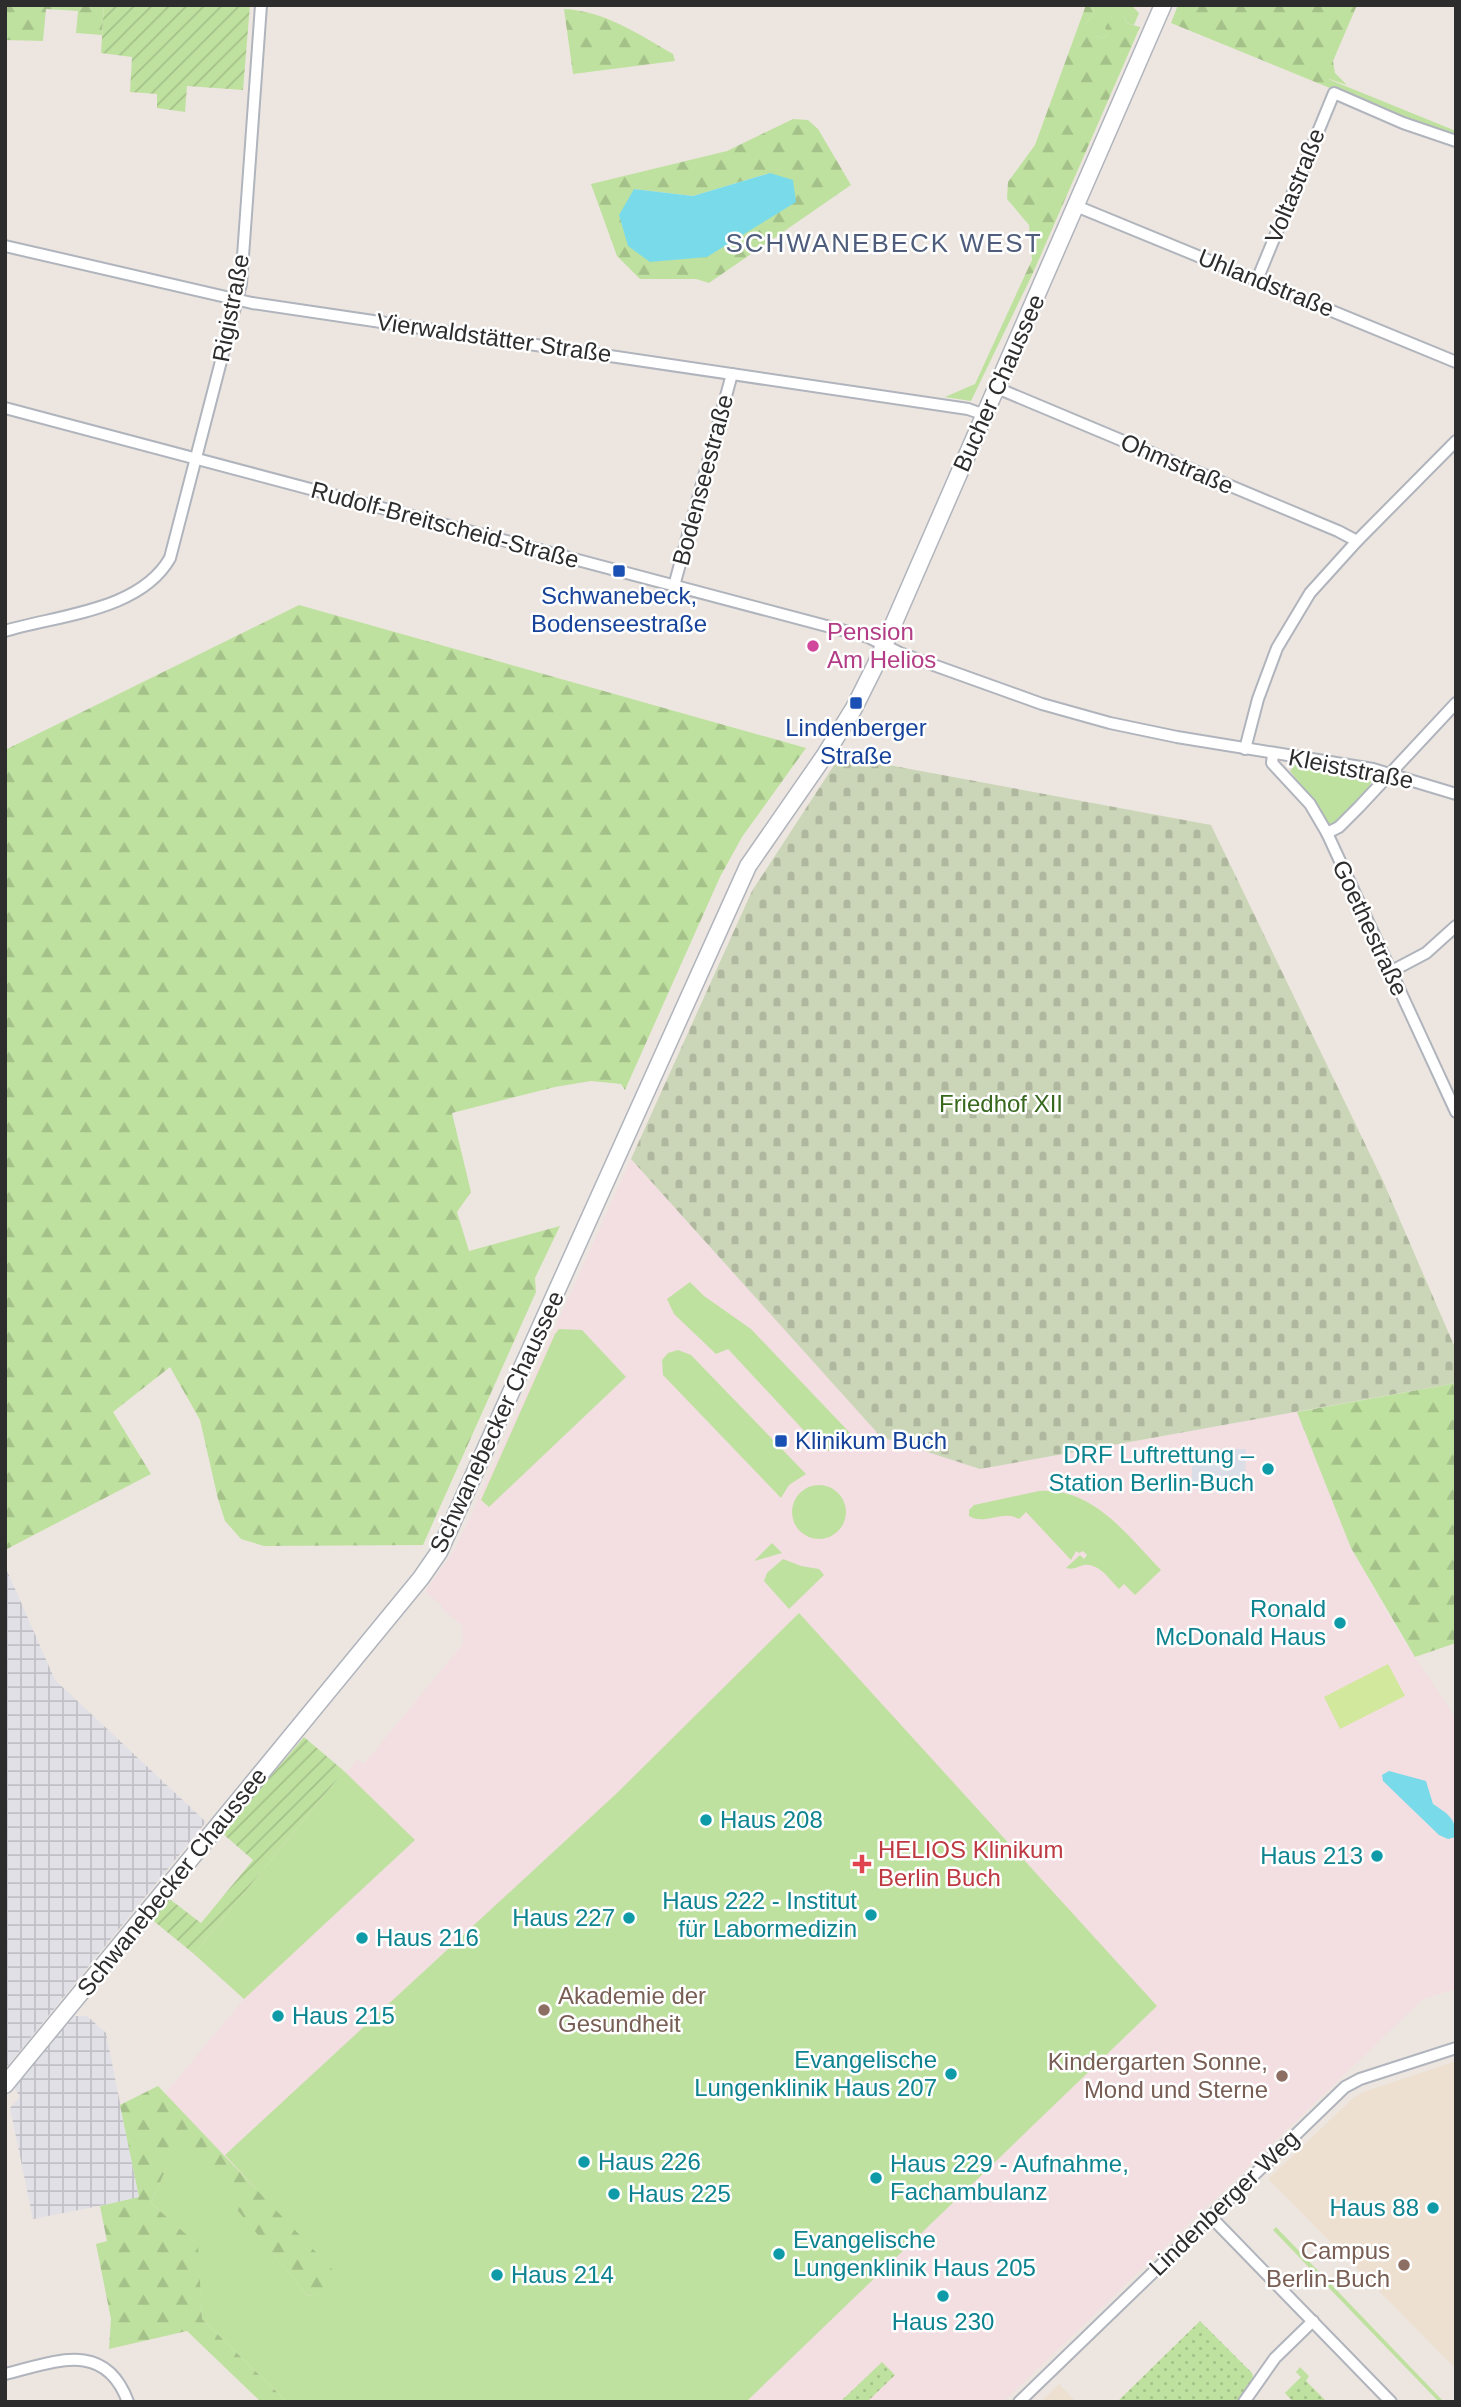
<svg xmlns="http://www.w3.org/2000/svg" width="1461" height="2407" viewBox="0 0 1461 2407" font-family="Arial,sans-serif">
  <defs>
    <pattern id="industrial-grid" width="8" height="8" patternUnits="userSpaceOnUse" patternTransform="scale(1.75)"><rect width="8" height="8" fill="#e1e0e6"/><path d="M0 4h8M4 0v8" fill="none" stroke="#c1c0c6"/></pattern>
    <pattern id="forest-firs" width="22" height="20" patternUnits="userSpaceOnUse" patternTransform="scale(1.75)"><rect width="22" height="20" fill="#bfe19f"/><path d="M5 1l3.5 6h-7zM16 11l3.5 6h-7z" fill="#a4c189"/></pattern>
    <pattern id="cemetery-stones" width="16" height="16" patternUnits="userSpaceOnUse" patternTransform="scale(1.75)"><rect width="16" height="16" fill="#cbd6b8"/><path d="M2 7V4a2 2 0 0 1 4 0v3zM10 15v-3a2 2 0 0 1 4 0v3z" fill="#afb89e"/></pattern>
    <pattern id="park-dots" width="8" height="8" patternUnits="userSpaceOnUse" patternTransform="scale(1.75)"><rect width="8" height="8" fill="#bfe19f"/><path d="M2 2h.1M6 6h.1" fill="none" stroke="#a4c189" stroke-width="1.8" stroke-linecap="round"/></pattern>
    <pattern id="garden-furrows" width="10" height="10" patternUnits="userSpaceOnUse" patternTransform="scale(1.75)"><rect width="10" height="10" fill="#bfe19f"/><path d="M-1 1l2-2M0 10L10 0M9 11l2-2" fill="none" stroke="#a4c189"/></pattern>
  </defs>
  <rect width="100%" height="100%" fill="#ede6e0"/>
  <g fill="url(#industrial-grid)">
    <polygon points="5,1566 55,1680 206,1822 5,2069"/>
    <polygon points="74,2016 87,2016 106,2033 139,2198 33,2219 10,2108 20,2097 14,2087"/>
  </g>
  <g fill="#eee0d1">
    <polygon points="1456,2061 1456,2369 1268,2179 1353,2098 1363,2092"/>
    <polygon points="1059,2384 1076,2402 1041,2402"/>
  </g>
  <polygon fill="#f3dee2" points="631,1159 881,1437 980,1469 1297,1412 1351,1548 1399,1633 1456,1719 1456,1989 1423,1999 1003,2402 443,2402 160,2100 244,1999 194,1954 344,1771 346,1773 357,1760 364,1764 463,1644 462,1625 441,1608 442,1605 425,1592 455,1549 472,1513"/>
  <polygon fill="#dbdee6" points="1192,1449 1246,1449 1245,1488 1192,1489"/>
  <g fill="#bfe19f">
    <polygon points="1094,5 1131,5 1139,13 1134,25 1126,23 1125,17 1112,16 1106,28 1108,34 1103,38 1095,36 1086,24 1093,14"/>
    <polygon points="1328,79 1456,131 1456,137 1325,86"/>
    <polygon points="1033,273 971,401 945,397 975,384 1025,275"/>
    <path d="M 1296,764 L 1371,776 L 1373,780 C 1362,798 1347,819 1329,829 L 1316,804 L 1290,771 Z"/>
    <polygon points="690,1282 704,1296 751,1329 850,1433 835,1451 823,1451 728,1349 716,1354 674,1314 667,1299"/>
    <polygon points="559,1329 582,1330 626,1377 489,1507 481,1500 555,1334"/>
    <polygon points="678,1350 691,1355 806,1474 789,1485 781,1498 663,1375 662,1360 668,1353"/>
    <circle cx="819" cy="1512" r="27"/>
    <path d="M 1039,1491 C 1093,1487 1127,1535 1161,1570 L 1135,1595 L 1124,1584 L 1119,1589 C 1109,1579 1099,1563 1084,1565 C 1076,1567 1074,1570 1066,1568 L 1080,1555 L 1084,1559 L 1087,1555 L 1083,1551 L 1079,1553 L 1076,1551 L 1071,1560 L 1026,1512 L 1019,1519 C 1003,1509 984,1526 969,1516 L 969,1510 L 974,1505 Z"/>
    <polygon points="772,1543 782,1553 754,1561"/>
    <polygon points="783,1559 801,1566 819,1569 824,1575 789,1609 764,1581 767,1573"/>
    <polygon points="799,1613 1157,2006 746,2402 287,2402 202,2319 197,2245 151,2203 179,2138 308,2296 346,2288 225,2155 617,1793"/>
    <polygon points="344,1771 415,1840 244,1999 194,1954"/>
    <polygon points="1276,2227 1444,2402 1439,2402 1273,2230"/>
  </g>
  <g fill="url(#forest-firs)" fill-rule="evenodd">
    <polygon points="5,5 104,5 102,35 76,33 78,11 46,9 43,41 5,40"/>
    <polygon points="1086,5 1094,5 1093,14 1086,24 1089,27 1097,29 1095,36 1103,38 1108,34 1105,28 1112,16 1115,14 1125,17 1126,23 1140,27 1033,273 1025,275 1032,260 1029,225 1007,199 1008,182 1035,145"/>
    <polygon points="1178,5 1357,5 1333,61 1335,73 1347,85 1329,79 1325,86 1171,23"/>
    <path d="M 564,9 C 605,11 638,34 673,54 L 675,61 L 573,74 Z"/>
    <path d="M 793,119 L 808,120 L 818,129 L 851,185 L 709,283 L 696,279 L 640,279 L 617,256 L 591,184 L 727,151 ZM 770,173 L 707,257 L 634,189 L 693,196 Z"/>
    <polygon points="299,605 806,748 742,837 720,877 625,1090 621,1084 591,1081 555,1087 452,1113 471,1192 457,1212 469,1251 560,1226 535,1278 536,1292 423,1545 264,1546 241,1539 225,1521 218,1499 200,1420 170,1367 113,1412 151,1474 5,1550 5,750"/>
    <polygon points="1456,1383 1456,1643 1415,1657 1351,1548 1297,1412"/>
    <polygon points="158,2086 350,2288 308,2296 179,2139 151,2203 198,2245 202,2319 287,2402 261,2402 187,2331 109,2349 111,2319 96,2244 107,2241 100,2206 139,2197 120,2105"/>
  </g>
  <polygon fill="url(#cemetery-stones)" points="840,756 1211,825 1383,1181 1456,1350 1456,1383 980,1469 881,1437 631,1159 752,891"/>
  <g fill="url(#park-dots)">
    <polygon points="1200,2321 1252,2373 1254,2381 1241,2402 1117,2402"/>
    <polygon points="882,2362 895,2375 867,2402 840,2402"/>
    <polygon points="1300,2367 1309,2376 1306,2381 1327,2402 1293,2402 1285,2393 1301,2377 1296,2372"/>
  </g>
  <g fill="url(#garden-furrows)">
    <polygon points="104,5 250,5 243,90 187,86 185,112 157,108 157,94 130,92 132,57 101,53"/>
    <polygon points="304,1737 344,1771 194,1954 150,1918 167,1897 201,1923 253,1860 222,1833"/>
  </g>
  <polygon fill="#d2e89c" points="1388,1664 1405,1696 1340,1729 1324,1697"/>
  <g fill="#79dbea">
    <polygon points="770,173 793,180 796,202 707,257 650,262 628,246 619,215 634,189 693,196"/>
    <path d="M 1389,1771 L 1426,1781 L 1433,1804 C 1448,1814 1456,1818 1456,1837 L 1448,1839 L 1439,1835 L 1383,1781 L 1382,1775 Z"/>
  </g>
  <g fill="none" stroke-linecap="round" stroke-linejoin="round">
    <defs>
      <g id="minor">
        <polyline points="1076,206 1456,362"/>
        <polyline points="5,246 252,303 968,409 985,415"/>
        <polyline points="1257,280 1334,93 1403,123 1456,141"/>
        <polyline points="997,388 1338,531 1357,541"/>
        <polyline points="5,408 868,637 900,653 1042,704 1110,723 1177,737 1373,769 1456,794"/>
        <polyline points="674,586 732,374"/>
        <path d="M 5,631 C 58,615 140,611 170,558 L 241,284 L 261,5"/>
        <polyline points="1245,749 1258,699 1277,648 1310,593 1357,541 1456,441"/>
        <polyline points="1273,754 1272,763 1310,804 1327,833 1456,1112"/>
        <polyline points="1327,833 1339,827 1359,807 1456,703"/>
        <polyline points="1390,972 1426,953 1456,926"/>
        <polyline points="1211,2217 1391,2402"/>
        <path d="M 5,2374 C 54,2362 105,2339 128,2402"/>
        <polyline points="1019,2402 1345,2087 1360,2079 1456,2048"/>
        <polyline points="1244,2402 1275,2358 1313,2321"/>
      </g>
      <polyline id="secondary" points="5,2085 421,1578 439,1552 748,866 825,755 854,708 876,664 1163,5"/>
    </defs>
    <use href="#minor" stroke="#b0b4bc" stroke-width="14"/>
    <use href="#secondary" stroke="#b0b4bc" stroke-width="19"/>
    <use href="#minor" stroke="#fff" stroke-width="10"/>
    <use href="#secondary" stroke="#fff" stroke-width="16"/>
  </g>
  <g fill="#1a4fb4" stroke="#fff" stroke-width="2.5">
    <rect x="612" y="564" width="14" height="14" rx="3.5"/>
    <rect x="849" y="696" width="14" height="14" rx="3.5"/>
    <rect x="774" y="1434" width="14" height="14" rx="3.5"/>
  </g>
  <circle fill="#d1479c" stroke="#fff" stroke-width="2.5" cx="813" cy="646" r="7"/>
  <g fill="#0f9aa8" stroke="#fff" stroke-width="2.5">
    <circle cx="1268" cy="1469" r="7"/>
    <circle cx="1340" cy="1623" r="7"/>
    <circle cx="706" cy="1820" r="7"/>
    <circle cx="1377" cy="1856" r="7"/>
    <circle cx="871" cy="1915" r="7"/>
    <circle cx="629" cy="1918" r="7"/>
    <circle cx="362" cy="1938" r="7"/>
    <circle cx="278" cy="2016" r="7"/>
    <circle cx="951" cy="2074" r="7"/>
    <circle cx="584" cy="2162" r="7"/>
    <circle cx="876" cy="2178" r="7"/>
    <circle cx="614" cy="2194" r="7"/>
    <circle cx="1433" cy="2208" r="7"/>
    <circle cx="779" cy="2254" r="7"/>
    <circle cx="497" cy="2275" r="7"/>
    <circle cx="943" cy="2296" r="7"/>
  </g>
  <path fill="#e0444e" stroke="#fff" stroke-width="2.5" d="M858.5 1853.5h7v7h7v7h-7v7h-7v-7h-7v-7h7z"/>
  <g fill="#8d6e63" stroke="#fff" stroke-width="2.5">
    <circle cx="544" cy="2010" r="7"/>
    <circle cx="1282" cy="2076" r="7"/>
    <circle cx="1404" cy="2265" r="7"/>
  </g>
  <g text-anchor="middle" stroke-width="5" stroke-linejoin="round" paint-order="stroke">
    <g font-size="24" fill="#2d2d2d" stroke="#fff">
      <text transform="translate(1295 186) rotate(-68)" y="8">Voltastraße</text>
      <text transform="translate(1266 283) rotate(22)" y="8">Uhlandstraße</text>
      <text transform="translate(231 308) rotate(-79)" y="8">Rigistraße</text>
      <text transform="translate(494 338) rotate(8)" y="8">Vierwaldstätter Straße</text>
      <text transform="translate(999 383) rotate(-66)" y="8">Bucher Chaussee</text>
      <text transform="translate(1177 464) rotate(23)" y="8">Ohmstraße</text>
      <text transform="translate(703 480) rotate(-75)" y="8">Bodenseestraße</text>
      <text transform="translate(445 525) rotate(15)" y="8">Rudolf-Breitscheid-Straße</text>
      <text transform="translate(1351 769) rotate(11)" y="8">Kleiststraße</text>
      <text transform="translate(1370 928) rotate(65)" y="8">Goethestraße</text>
      <text transform="translate(497 1422) rotate(-65)" y="8">Schwanebecker Chaussee</text>
      <text transform="translate(172 1882) rotate(-51)" y="8">Schwanebecker Chaussee</text>
      <text transform="translate(1224 2203) rotate(-44)" y="8">Lindenberger Weg</text>
    </g>
    <g font-size="24" fill="#164399" stroke="#fff">
      <text x="619" y="604">Schwanebeck,<tspan x="619" dy="28">Bodenseestraße</tspan></text>
      <text x="856" y="736">Lindenberger<tspan x="856" dy="28">Straße</tspan></text>
      <text x="795" y="1449" text-anchor="start">Klinikum Buch</text>
    </g>
    <g font-size="24" fill="#b23c85" stroke="#fff" text-anchor="start">
      <text x="827" y="640">Pension<tspan x="827" dy="28">Am Helios</tspan></text>
    </g>
    <g font-size="24" fill="#38681e" stroke="#fff">
      <text x="1001" y="1112">Friedhof XII</text>
    </g>
    <g font-size="24" fill="#0d838f" stroke="#fff" text-anchor="start">
      <text x="1254" y="1463" text-anchor="end">DRF Luftrettung –<tspan x="1254" dy="28">Station Berlin-Buch</tspan></text>
      <text x="1326" y="1617" text-anchor="end">Ronald<tspan x="1326" dy="28">McDonald Haus</tspan></text>
      <text x="720" y="1828">Haus 208</text>
      <text x="1363" y="1864" text-anchor="end">Haus 213</text>
      <text x="857" y="1909" text-anchor="end">Haus 222 - Institut<tspan x="857" dy="28">für Labormedizin</tspan></text>
      <text x="615" y="1926" text-anchor="end">Haus 227</text>
      <text x="376" y="1946">Haus 216</text>
      <text x="292" y="2024">Haus 215</text>
      <text x="937" y="2068" text-anchor="end">Evangelische<tspan x="937" dy="28">Lungenklinik Haus 207</tspan></text>
      <text x="598" y="2170">Haus 226</text>
      <text x="890" y="2172">Haus 229 - Aufnahme,<tspan x="890" dy="28">Fachambulanz</tspan></text>
      <text x="628" y="2202">Haus 225</text>
      <text x="1419" y="2216" text-anchor="end">Haus 88</text>
      <text x="793" y="2248">Evangelische<tspan x="793" dy="28">Lungenklinik Haus 205</tspan></text>
      <text x="511" y="2283">Haus 214</text>
      <text x="943" y="2330" text-anchor="middle">Haus 230</text>
    </g>
    <g font-size="24" fill="#be3a42" stroke="#fff" text-anchor="start">
      <text x="878" y="1858">HELIOS Klinikum<tspan x="878" dy="28">Berlin Buch</tspan></text>
    </g>
    <g font-size="24" fill="#785e54" stroke="#fff" text-anchor="end">
      <text x="558" y="2004" text-anchor="start">Akademie der<tspan x="558" dy="28">Gesundheit</tspan></text>
      <text x="1268" y="2070">Kindergarten Sonne,<tspan x="1268" dy="28">Mond und Sterne</tspan></text>
      <text x="1390" y="2259">Campus<tspan x="1390" dy="28">Berlin-Buch</tspan></text>
    </g>
    <g font-size="26" letter-spacing="2" fill="#4e5d7c" stroke="#fff">
      <text x="884" y="252">SCHWANEBECK WEST</text>
    </g>
  </g>
  <rect width="1461" height="2407" fill="none" stroke="#2d2d2d" stroke-width="14"/>
</svg>
